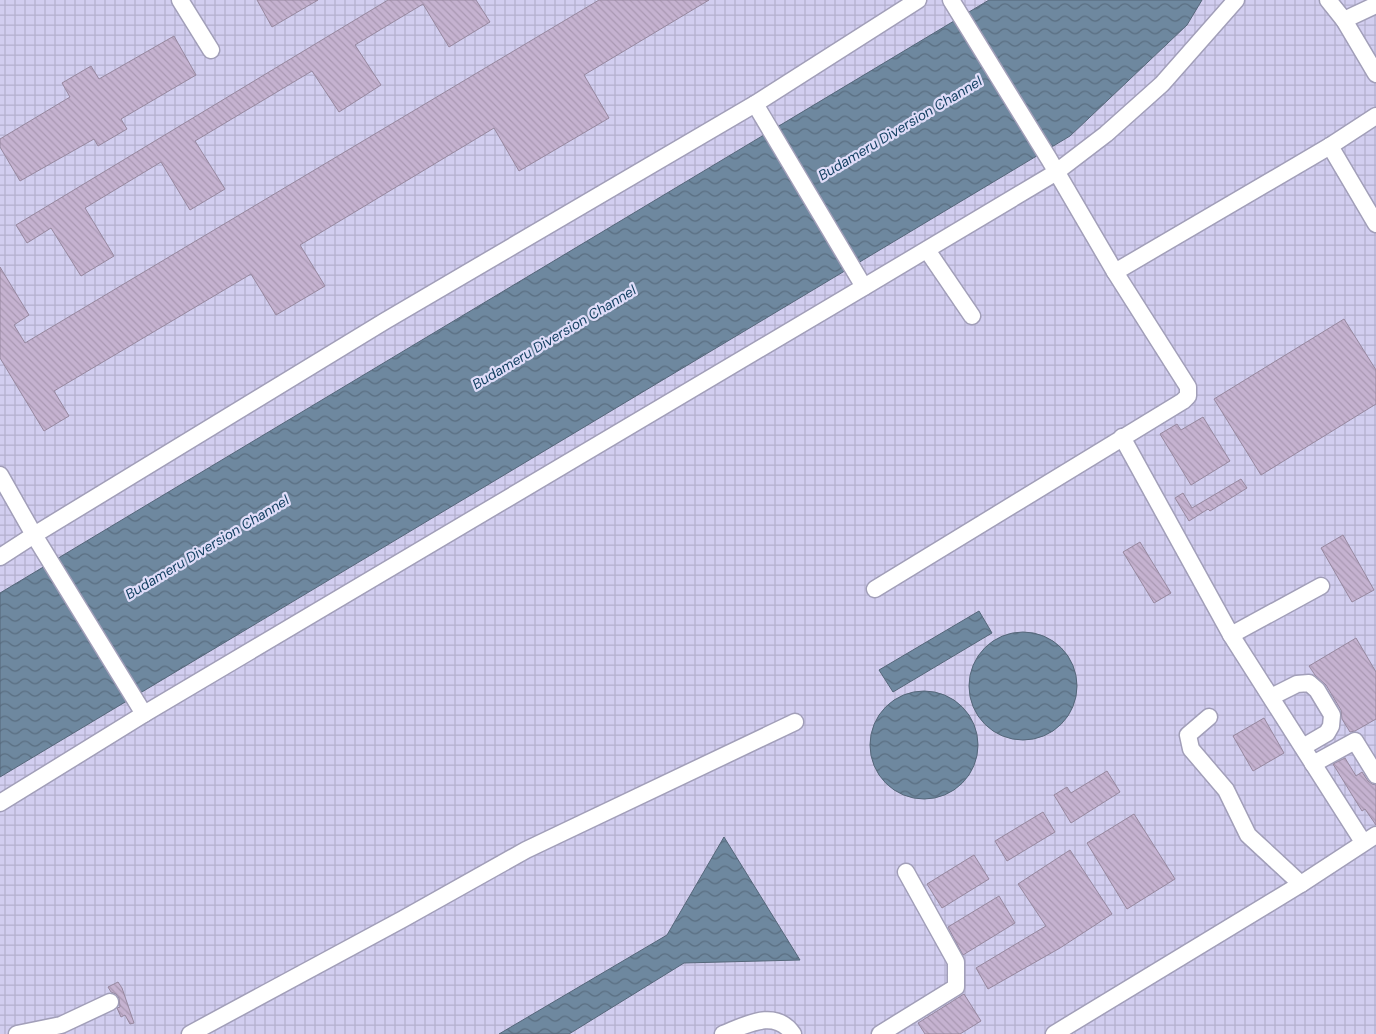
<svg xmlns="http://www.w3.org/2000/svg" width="1376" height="1034" viewBox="0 0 1376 1034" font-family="'DM Sans',sans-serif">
  <defs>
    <pattern id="industrial-grid" width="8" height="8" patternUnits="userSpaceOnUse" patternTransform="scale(1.25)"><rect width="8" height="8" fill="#d2cef0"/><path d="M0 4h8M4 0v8" fill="none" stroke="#b4b0ce"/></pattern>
    <pattern id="water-waves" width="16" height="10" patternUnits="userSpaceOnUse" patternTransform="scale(1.25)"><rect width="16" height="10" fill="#6e889f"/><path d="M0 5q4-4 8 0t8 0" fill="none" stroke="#5a6e81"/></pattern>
    <pattern id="building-back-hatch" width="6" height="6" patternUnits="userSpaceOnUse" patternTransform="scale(1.25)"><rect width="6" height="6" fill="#c5b2d0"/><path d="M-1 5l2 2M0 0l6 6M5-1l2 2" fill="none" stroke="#a998b2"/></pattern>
  </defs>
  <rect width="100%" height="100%" fill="#dfdcf8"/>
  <rect fill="url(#industrial-grid)" x="0" y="0" width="1376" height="1034"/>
  <g fill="url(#water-waves)" stroke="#55677a">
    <polygon points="989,0 1202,0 1187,25 1070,136 0,777 0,593"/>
    <polygon points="979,611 992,633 893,692 879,670"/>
    <circle cx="1023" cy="686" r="54"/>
    <circle cx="924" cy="745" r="54"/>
    <polygon points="724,837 800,960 684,963 569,1034 499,1034 667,935"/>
  </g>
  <g fill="url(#building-back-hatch)" stroke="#97889f">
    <polygon points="257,0 318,0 272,27"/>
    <polygon points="388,0 476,0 490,22 449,47 423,4 355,45 381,85 339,112 312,71 195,141 225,189 190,210 161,162 85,208 114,256 81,276 51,228 27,243 16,225"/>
    <polygon points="599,0 709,0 584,75 609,118 519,171 494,128 300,245 325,286 276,315 251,274 54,391 69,416 44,431 0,358 0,267 29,315 14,325 25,343"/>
    <polygon points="174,36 196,75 121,119 127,129 98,146 94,139 20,181 0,147 0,139 70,97 62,83 91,66 99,79"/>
    <polygon points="1344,319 1376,370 1376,404 1261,475 1214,399"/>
    <polygon points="1203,417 1230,461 1191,485 1160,434 1177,424 1181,430"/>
    <polygon points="1241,479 1247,488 1210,511 1208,509 1189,521 1175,498 1183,493 1192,508"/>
    <polygon points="1343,535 1374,590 1352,602 1321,548"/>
    <polygon points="1140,542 1171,593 1154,603 1123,552"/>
    <polygon points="1356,638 1376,672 1376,719 1355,731 1350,732 1342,719 1341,710 1326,685 1315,675 1309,666"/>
    <polygon points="1264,718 1284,753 1253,771 1233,736"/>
    <polygon points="1345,758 1356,776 1362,772 1368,781 1372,784 1376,785 1376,825 1365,809 1362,811 1333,764"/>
    <polygon points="1107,771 1120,792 1071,823 1054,795 1067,787 1071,793"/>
    <polygon points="1043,812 1055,832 1007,861 995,841"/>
    <polygon points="1134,814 1175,879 1127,909 1087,843"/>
    <polygon points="1070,850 1112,914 1060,948 988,989 976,968 1046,926 1018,884"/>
    <polygon points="974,855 989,879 942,908 927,884"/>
    <polygon points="999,896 1015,923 963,955 948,927"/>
    <polygon points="118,982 122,988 134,1023 130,1024 125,1015 121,1017 117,1008 120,1007 119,998 116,994 111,992 108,987"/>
    <polygon points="964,994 981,1021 960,1034 925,1034 918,1023"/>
  </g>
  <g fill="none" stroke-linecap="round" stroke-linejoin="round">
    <defs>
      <g id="minor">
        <polyline points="180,0 211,50"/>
        <polyline points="1328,0 1344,20 1376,74"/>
        <polyline points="1344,20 1376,5"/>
        <polyline points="755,104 864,287"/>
        <polyline points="1330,146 1376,224"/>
        <polyline points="927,250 972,316"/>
        <polyline points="1115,272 1330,146 1376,116"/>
        <polyline points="1122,437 1231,635 1363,842"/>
        <polyline points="0,475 34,535 144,714"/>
        <polyline points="0,557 34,535 385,321 755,104 918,0"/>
        <polyline points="875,589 1183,401 1188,396 1188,387 1115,272 1049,159 951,0"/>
        <polyline points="1231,635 1321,586"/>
        <polyline points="1271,697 1297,684 1309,683 1317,690 1332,715 1331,726 1327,733 1303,747"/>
        <polyline points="1209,717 1188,735 1191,749 1226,790 1248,835 1301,884"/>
        <polyline points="1313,764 1355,741 1376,775"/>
        <polyline points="0,803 144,714 864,287 1055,173 1106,134 1162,84 1236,0"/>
        <polyline points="17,1034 61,1025 110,1002"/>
        <polyline points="190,1034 403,919 526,850 795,722"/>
        <path d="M 723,1034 C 746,1025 775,1008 793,1034"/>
        <polyline points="880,1034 956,987 956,962 906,872"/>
        <polyline points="1054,1034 1301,884 1376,835"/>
      </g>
    </defs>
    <use href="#minor" stroke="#a29fb9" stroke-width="19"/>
    <use href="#minor" stroke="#fff" stroke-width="16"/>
  </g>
  <g text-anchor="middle" stroke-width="4.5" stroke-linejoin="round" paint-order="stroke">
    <g font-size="14" font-style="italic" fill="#144162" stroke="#dfdcf8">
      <text transform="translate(900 128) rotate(-31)" y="5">Budameru Diversion Channel</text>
      <text transform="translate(554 337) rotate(-31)" y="5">Budameru Diversion Channel</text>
      <text transform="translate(207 547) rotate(-31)" y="5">Budameru Diversion Channel</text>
    </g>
  </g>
</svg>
